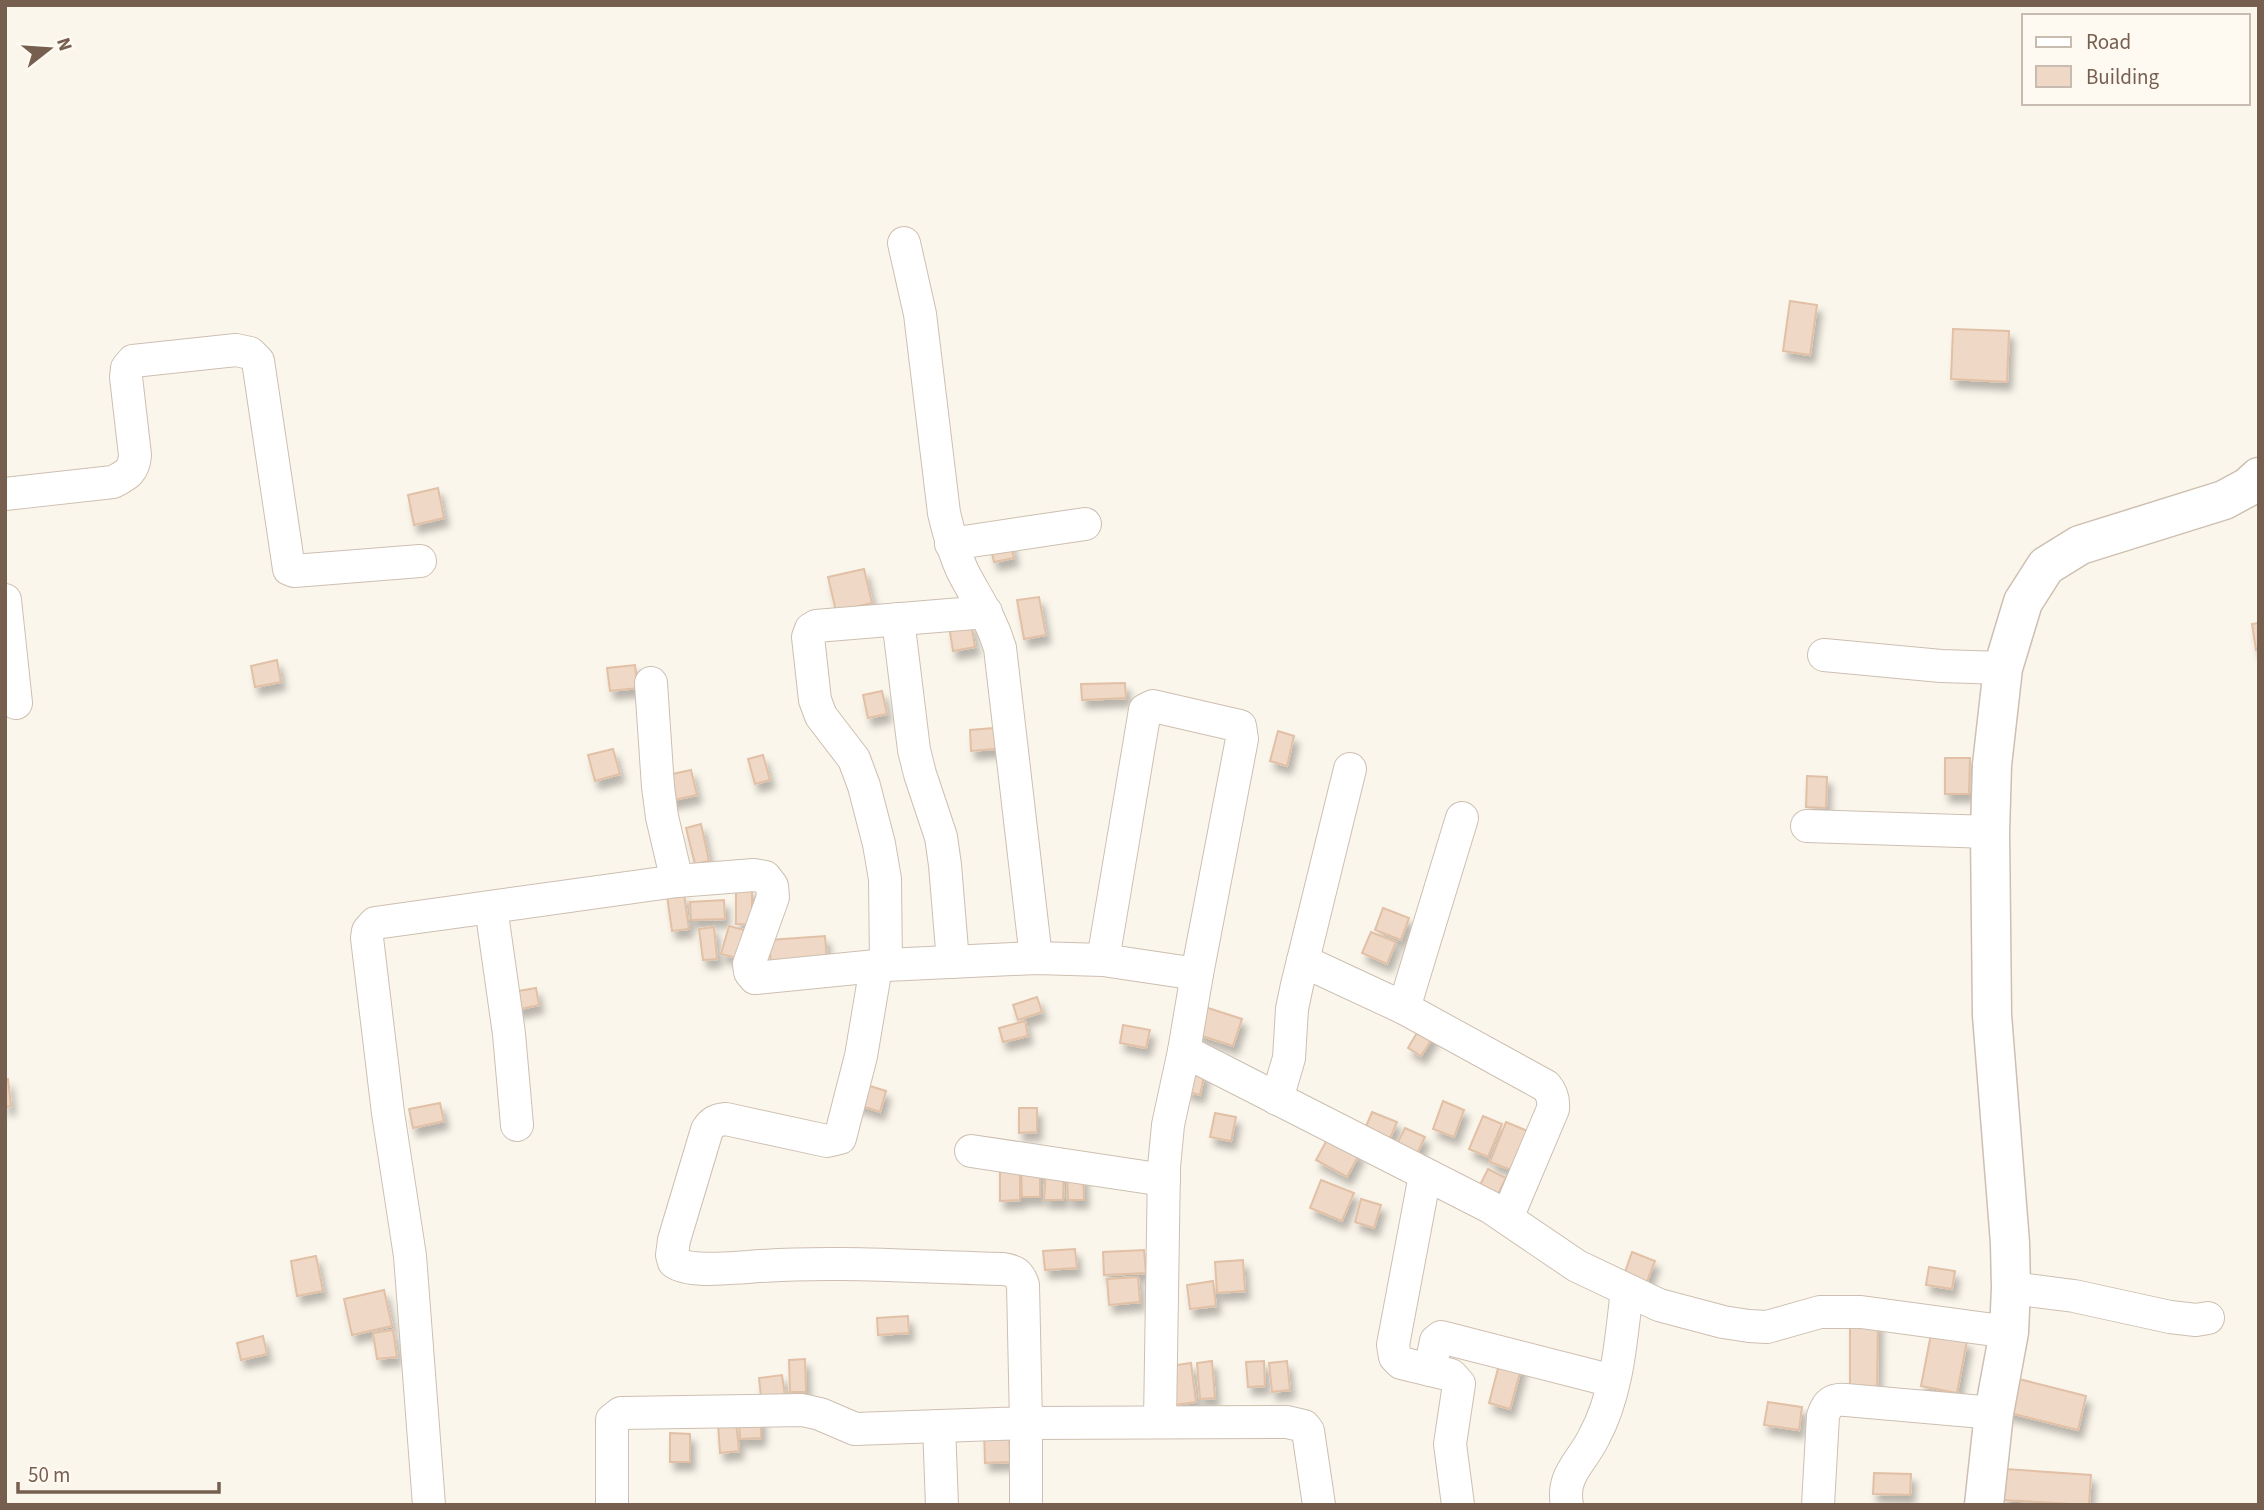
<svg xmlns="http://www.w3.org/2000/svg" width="2264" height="1510" viewBox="0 0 2264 1510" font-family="'Source Sans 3',sans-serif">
  <defs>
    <filter id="shadow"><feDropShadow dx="4.5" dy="8" stdDeviation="3.5" flood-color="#0004"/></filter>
  </defs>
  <rect width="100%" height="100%" fill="#fbf6eb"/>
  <g fill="#efd8c5" stroke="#e1c0a6" stroke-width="2" filter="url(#shadow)">
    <polygon points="1790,301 1817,305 1810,355 1783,351"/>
    <polygon points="1953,329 2009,331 2007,382 1951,379"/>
    <polygon points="438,488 444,518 414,525 408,495"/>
    <polygon points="1010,541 1014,558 994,562 990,545"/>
    <polygon points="864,569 872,603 836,611 828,577"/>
    <polygon points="1039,597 1046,635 1024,639 1017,600"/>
    <polygon points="971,623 975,647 953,651 949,626"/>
    <polygon points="2259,623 2259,649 2256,650 2252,624"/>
    <polygon points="277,660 281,682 255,687 251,666"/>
    <polygon points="635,665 638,688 610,691 607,668"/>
    <polygon points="1125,683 1126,698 1082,700 1081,684"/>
    <polygon points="882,691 887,714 868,718 863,695"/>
    <polygon points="1005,727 1007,748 971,751 970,730"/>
    <polygon points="1278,731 1294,736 1287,766 1270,761"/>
    <polygon points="613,749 620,774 595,781 588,755"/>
    <polygon points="763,755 770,780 755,784 748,759"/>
    <polygon points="1945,758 1970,758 1969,794 1945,794"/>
    <polygon points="691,770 697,795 669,801 663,776"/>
    <polygon points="1807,776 1827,777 1826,808 1806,807"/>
    <polygon points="701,824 709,861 695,864 686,828"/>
    <polygon points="736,889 752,889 752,925 736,924"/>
    <polygon points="684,894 689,929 672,931 667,896"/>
    <polygon points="724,900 725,919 691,920 690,902"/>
    <polygon points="1383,908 1409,918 1401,940 1375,930"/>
    <polygon points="729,926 748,931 741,959 721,954"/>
    <polygon points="714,927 717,959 703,960 699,929"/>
    <polygon points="1371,932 1396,942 1387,964 1362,953"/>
    <polygon points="825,936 827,960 771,965 769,940"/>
    <polygon points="536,988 539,1005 516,1010 512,992"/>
    <polygon points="1037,997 1042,1012 1018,1020 1013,1005"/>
    <polygon points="1205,1007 1242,1019 1233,1046 1196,1034"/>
    <polygon points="1025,1021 1028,1036 1003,1042 999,1028"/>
    <polygon points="1123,1025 1150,1030 1146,1048 1120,1043"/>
    <polygon points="1421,1026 1435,1034 1421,1056 1408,1048"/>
    <polygon points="1191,1069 1205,1072 1200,1095 1185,1091"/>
    <polygon points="8,1079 11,1106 5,1107 5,1080"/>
    <polygon points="860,1083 886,1091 880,1112 853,1103"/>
    <polygon points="1443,1101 1464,1110 1454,1137 1433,1129"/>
    <polygon points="440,1103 444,1121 413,1128 409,1109"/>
    <polygon points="1019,1108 1037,1108 1037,1132 1019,1133"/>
    <polygon points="1372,1112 1397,1122 1387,1146 1362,1136"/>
    <polygon points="1215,1113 1236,1117 1231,1141 1210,1137"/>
    <polygon points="1483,1116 1502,1124 1488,1157 1469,1149"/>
    <polygon points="1506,1122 1530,1132 1514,1171 1490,1162"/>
    <polygon points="1405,1128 1425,1137 1413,1162 1393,1152"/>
    <polygon points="1329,1136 1360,1153 1347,1177 1316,1160"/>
    <polygon points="1000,1161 1020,1161 1020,1200 1000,1201"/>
    <polygon points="1040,1165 1040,1197 1022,1197 1021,1166"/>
    <polygon points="1046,1167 1064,1168 1063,1200 1044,1200"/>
    <polygon points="1488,1169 1506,1178 1493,1204 1475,1195"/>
    <polygon points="1067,1170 1083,1170 1084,1200 1068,1200"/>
    <polygon points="1321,1180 1354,1193 1342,1221 1310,1208"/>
    <polygon points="1361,1199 1381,1205 1374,1228 1355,1222"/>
    <polygon points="1075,1249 1077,1268 1045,1270 1043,1251"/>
    <polygon points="1144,1250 1146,1273 1104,1275 1103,1252"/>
    <polygon points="1632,1252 1655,1261 1646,1284 1624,1275"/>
    <polygon points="316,1256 323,1291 297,1296 291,1261"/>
    <polygon points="1243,1260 1245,1291 1217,1293 1215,1262"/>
    <polygon points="1929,1267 1955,1271 1952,1289 1926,1285"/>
    <polygon points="1138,1277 1140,1302 1109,1305 1107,1279"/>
    <polygon points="1213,1281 1216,1306 1190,1309 1187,1285"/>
    <polygon points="384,1290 392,1326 352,1335 344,1299"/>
    <polygon points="908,1316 909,1333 878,1335 877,1318"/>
    <polygon points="1850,1321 1878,1321 1877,1389 1850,1388"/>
    <polygon points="393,1330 397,1357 377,1359 373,1333"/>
    <polygon points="1931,1334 1967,1341 1957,1393 1921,1386"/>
    <polygon points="263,1336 267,1354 241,1360 237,1343"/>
    <polygon points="1501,1357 1523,1362 1510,1409 1489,1403"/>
    <polygon points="805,1359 806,1392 790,1392 789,1360"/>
    <polygon points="1212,1361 1215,1398 1200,1399 1197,1363"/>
    <polygon points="1264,1361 1265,1386 1248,1387 1246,1362"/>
    <polygon points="1287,1361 1290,1390 1272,1392 1269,1363"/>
    <polygon points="1191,1363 1196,1402 1175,1405 1170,1366"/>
    <polygon points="782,1375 786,1403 762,1406 759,1378"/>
    <polygon points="2011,1377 2086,1396 2078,1430 2002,1411"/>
    <polygon points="1768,1402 1802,1407 1799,1430 1764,1425"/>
    <polygon points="761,1415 761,1438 740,1439 739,1416"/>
    <polygon points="736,1422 739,1451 720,1453 718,1424"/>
    <polygon points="984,1429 1009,1429 1010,1462 985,1463"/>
    <polygon points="670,1433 690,1434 690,1462 670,1462"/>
    <polygon points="2006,1469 2091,1475 2089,1505 2003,1500"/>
    <polygon points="1874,1473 1911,1474 1910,1495 1873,1494"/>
  </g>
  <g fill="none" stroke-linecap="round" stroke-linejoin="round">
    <defs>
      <g id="minor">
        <path d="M 904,243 L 920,314 L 944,513 C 949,534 954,553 963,572 C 977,599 991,618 1000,648 L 1036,958"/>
        <path d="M 5,494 L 113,482 C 127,475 134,471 135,455 L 126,377 L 127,368 L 133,361 L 236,350 L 250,353 L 258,361 L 289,569 L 294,571 L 420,561"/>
        <polyline points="951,544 1085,524"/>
        <polyline points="5,600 16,703"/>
        <polyline points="898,619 914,750 920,774 941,837 945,865 953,962"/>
        <polyline points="1824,655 1941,666 2003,668"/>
        <polyline points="651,683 658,787 662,817 677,881"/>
        <polyline points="1807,826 1990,832"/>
        <polyline points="491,907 509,1034 517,1125"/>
        <path d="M 1303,961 L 1404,1008 L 1546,1086 C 1552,1093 1554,1099 1553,1109 L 1507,1218"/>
        <polyline points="886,965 885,879 879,844 864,786 854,759 821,716 815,700 808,637 811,629 816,626 986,612"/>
        <polyline points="1404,1008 1462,818"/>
        <polyline points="1184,1051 1490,1207 1577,1266 1659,1305 1723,1322 1749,1326 1767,1327 1820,1312 1861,1312 2009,1332"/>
        <polyline points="1277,1099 1289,1058 1292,1009 1297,985 1350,769"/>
        <polyline points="971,1151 1164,1180"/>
        <polyline points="1425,1175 1393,1345 1395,1357 1401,1363 1451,1375 1459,1384 1450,1444 1458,1505"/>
        <polyline points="2011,1288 2074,1296 2170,1317 2196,1320 2208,1318"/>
        <polyline points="1430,1370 1436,1341 1441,1337 1613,1381"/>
        <polyline points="1160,1422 1164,1167 1168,1125 1184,1051 1197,974"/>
        <polyline points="939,1426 942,1505"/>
        <polyline points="429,1505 410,1256 388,1113 367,938 368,931 375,923 677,881 754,875 765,877 772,886 773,897 749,964 750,972 755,978 886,965 1036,958 1103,960 1145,710 1153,706 1240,726 1242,739 1197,974 1103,960"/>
        <path d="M 612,1505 L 612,1420 L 621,1413 L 802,1410 L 820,1414 L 855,1429 L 1026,1423 L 1023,1285 C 1019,1273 1015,1271 1003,1269 C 919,1267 831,1260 748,1267 C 729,1268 690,1273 674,1262 L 672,1255 L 674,1240 L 707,1130 C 712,1122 716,1120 726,1119 L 827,1141 L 840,1138 L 861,1056 L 876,967"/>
        <polyline points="1026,1505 1026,1423 1287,1422 1304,1426 1308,1431 1319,1505"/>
        <path d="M 1567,1505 C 1561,1475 1582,1462 1594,1437 C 1618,1393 1621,1339 1627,1290"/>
        <path d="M 1818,1505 L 1823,1416 C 1827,1403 1832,1399 1846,1400 L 1994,1413"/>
      </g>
      <polyline id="tertiary" points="1984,1505 1994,1413 2009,1332 2011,1288 2010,1243 1992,1015 1990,832 1992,765 2003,668 2023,602 2046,566 2080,545 2224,500 2248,487 2259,477"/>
    </defs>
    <use href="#minor" stroke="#cdbfb1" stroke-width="34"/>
    <use href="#tertiary" stroke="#cdbfb1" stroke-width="41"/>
    <use href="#minor" stroke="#fff" stroke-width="32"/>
    <use href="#tertiary" stroke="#fff" stroke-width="38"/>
  </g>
  <rect width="2264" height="1510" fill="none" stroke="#765f4f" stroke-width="14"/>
  <rect x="2022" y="14" width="228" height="91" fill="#fefaf2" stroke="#c8bcb1" stroke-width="2"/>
  <rect x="2036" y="37" width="35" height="10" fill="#ffffff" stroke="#c8bcb1" stroke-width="2"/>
  <text x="2086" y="49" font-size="21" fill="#765f4f">Road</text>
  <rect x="2036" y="66" width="35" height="21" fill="#efd8c5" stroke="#c8bcb1" stroke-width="2"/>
  <text x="2086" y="84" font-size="21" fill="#765f4f">Building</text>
  <g transform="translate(49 49) rotate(73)" stroke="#fefaf2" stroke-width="5" paint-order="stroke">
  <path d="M0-5L12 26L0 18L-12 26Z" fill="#765f4f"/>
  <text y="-10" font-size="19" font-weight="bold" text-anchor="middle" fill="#765f4f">N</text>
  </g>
  <path d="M18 1482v10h201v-10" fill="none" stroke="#765f4f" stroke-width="3.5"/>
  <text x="28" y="1482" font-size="21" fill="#765f4f" stroke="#fefaf2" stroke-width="5" paint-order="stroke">50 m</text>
</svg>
